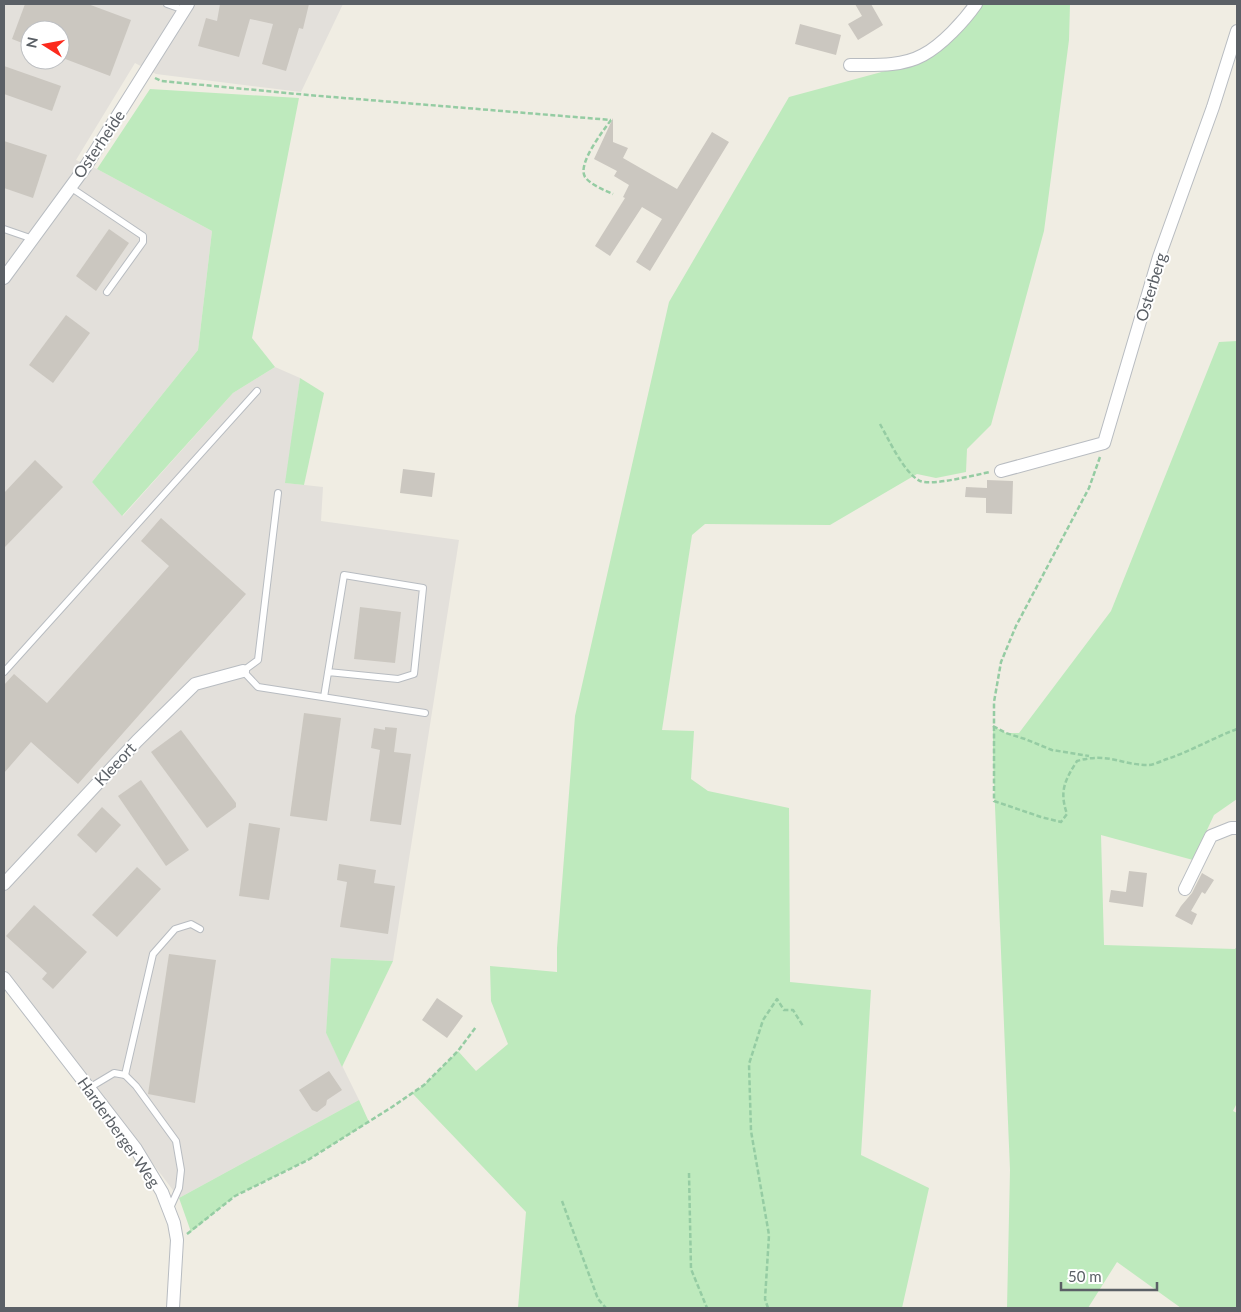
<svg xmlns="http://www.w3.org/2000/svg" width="1241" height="1312" viewBox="0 0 1241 1312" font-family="Lato,sans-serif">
  <rect width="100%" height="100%" fill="#f0ede3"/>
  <path fill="#e3e0db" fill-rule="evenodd" d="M 4,4 L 343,4 L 301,92 L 156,74 L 135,63 L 76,160 L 97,169 L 212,231 L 198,350 L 92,482 L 123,516 L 233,393 L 275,367 L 300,378 L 286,483 L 323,487 L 321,521 L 459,540 L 393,961 L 332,958 L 326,1033 L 359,1100 L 179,1198 L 4,968 ZM 30,30 L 60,30 L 60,60 L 30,60 Z"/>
  <g fill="#beeabd">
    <polygon points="980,4 1070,4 1069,40 1044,231 991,425 967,449 966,472 936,478 917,474 830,525 705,524 692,535 662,730 694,731 691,779 708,791 789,808 790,982 871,990 861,1155 929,1188 902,1308 518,1308 526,1212 412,1093 424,1085 458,1051 476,1071 508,1044 491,1001 490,966 557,972 557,948 575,716 669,302 789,97 926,60"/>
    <polygon points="150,89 299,98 252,338 275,367 233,393 122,516 92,482 198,350 212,231 97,169"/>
    <polygon points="1237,341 1237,799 1214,815 1193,860 1101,835 1104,945 1235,949 1237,946 1237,1103 1233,1111 1237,1113 1237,1308 1181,1308 1117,1262 1088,1308 1007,1308 1010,1170 993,758 993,726 1006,733 1019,733 1111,611 1219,342"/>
    <polygon points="300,378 324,393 304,485 285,483"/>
    <polygon points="331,958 393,961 342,1067 326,1033"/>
    <polygon points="359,1100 369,1122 308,1160 235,1196 191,1232 179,1198"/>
  </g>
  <g fill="#cbc7c0">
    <polygon points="25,4 88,4 131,20 110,76 60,57 60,30 30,30 30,46 12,39"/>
    <polygon points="220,4 309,4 303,29 299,28 286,71 262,64 273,24 250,19 239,57 198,46 206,18 217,21"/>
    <polygon points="855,4 871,4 883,25 858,40 848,24 862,16"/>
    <polygon points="800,24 841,35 836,55 795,44"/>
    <polygon points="4,66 61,86 52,111 4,94"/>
    <polygon points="613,118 613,142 628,148 623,158 677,189 712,132 729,142 650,271 636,262 662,219 642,207 610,256 595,246 625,198 623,197 629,185 614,176 617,171 594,159"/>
    <polygon points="4,141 47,155 33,198 4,188"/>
    <polygon points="109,229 129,243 96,291 76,276"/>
    <polygon points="66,315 90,333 53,383 29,365"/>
    <polygon points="35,460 63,487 4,548 4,493"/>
    <polygon points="403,469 435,473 432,497 400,493"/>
    <polygon points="987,480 1013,481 1012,514 986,513 986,498 965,497 966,487 987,488"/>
    <polygon points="161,518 246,594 78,784 31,742 4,773 4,685 14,674 47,703 169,566 141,541"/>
    <polygon points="360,607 401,612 395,663 354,659"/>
    <polygon points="304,713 341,718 327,821 290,816"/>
    <polygon points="385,727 397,728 394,752 411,754 401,825 370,821 380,750 371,748 374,728 385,730"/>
    <polygon points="181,730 236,803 236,807 207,828 151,752"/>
    <polygon points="141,780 189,850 166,866 118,796"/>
    <polygon points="102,807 121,825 96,853 77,835"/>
    <polygon points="249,823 280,828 269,900 239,896"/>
    <polygon points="339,864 376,870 374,883 395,886 388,934 340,927 347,882 337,880"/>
    <polygon points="137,867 161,889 117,937 92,915"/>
    <polygon points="1129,871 1147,873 1143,907 1109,902 1111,890 1126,892"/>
    <polygon points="1202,873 1214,880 1205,894 1202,892 1191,911 1197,914 1192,925 1175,916 1181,906 1192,893"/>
    <polygon points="34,905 87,952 53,989 42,979 47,973 6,936"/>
    <polygon points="169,954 216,960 195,1103 148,1094"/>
    <polygon points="437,998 463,1016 447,1038 422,1020"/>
    <polygon points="329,1071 342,1090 327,1100 326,1105 317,1112 312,1110 299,1090"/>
  </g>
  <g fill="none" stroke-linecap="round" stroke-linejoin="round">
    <defs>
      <g id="lane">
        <polyline points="167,4 184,10"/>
        <polyline points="70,187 143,236 143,242 107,292"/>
        <polyline points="4,229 33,239"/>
        <polyline points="278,493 258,660 243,671 258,687 425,713"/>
        <polyline points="4,672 257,391"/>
        <polyline points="324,697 344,575 423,588 414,674 398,679 328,672"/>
        <polyline points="125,1075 153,954 175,929 191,924 200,929"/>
        <polyline points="89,1088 114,1073 125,1075 136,1086 176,1141 181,1170 179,1188 170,1208"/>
      </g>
      <g id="street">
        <path d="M 850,65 C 874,65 901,67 923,55 C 942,45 964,21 976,4"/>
        <polyline points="4,278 86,166 188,4"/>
        <polyline points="1001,471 1104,443 1159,257 1213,107 1237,31"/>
        <polyline points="4,884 137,741 195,684 243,671"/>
        <polyline points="1185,889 1211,836 1231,828 1237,828"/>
        <polyline points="4,978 136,1149 162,1192 174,1223 177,1240 173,1308"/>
      </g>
    </defs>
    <use href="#lane" stroke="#b8bcc1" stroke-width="8"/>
    <use href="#street" stroke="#b8bcc1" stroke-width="14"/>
    <g stroke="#95cca3" stroke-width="2.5" stroke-dasharray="5 2.5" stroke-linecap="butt">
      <polyline points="155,78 161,81 308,95 611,120"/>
      <path d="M 611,120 C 603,131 577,164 585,177 C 591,185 604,190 613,194"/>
      <path d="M 880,424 C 889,440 904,473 920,481 C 932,486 975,475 990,472"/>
      <path d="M 1100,457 L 1089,488 L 1016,626 L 1001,662 L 994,702 L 994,801 L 1041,817 L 1061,822 L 1067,814 C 1059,791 1065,780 1077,761 C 1108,752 1121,765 1148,765 C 1154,765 1161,761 1167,759 C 1191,751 1213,738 1237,729"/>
      <polyline points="993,726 1006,733 1025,739 1052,750 1089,756"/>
      <polyline points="689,1173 691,1269 707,1308"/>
      <polyline points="562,1201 598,1299 606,1308"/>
      <polyline points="187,1234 235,1196 308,1160 392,1107 424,1085 458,1051 476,1027"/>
      <polyline points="768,1308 765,1299 769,1235 751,1131 749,1064 763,1020 777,999 784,1010 793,1010 803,1026"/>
    </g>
    <use href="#lane" stroke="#fff" stroke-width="6"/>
    <use href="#street" stroke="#fff" stroke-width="12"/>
  </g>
  <g text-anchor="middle" stroke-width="4" stroke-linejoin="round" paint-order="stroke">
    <g font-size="16" fill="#5b6066" stroke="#fff">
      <text transform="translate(99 144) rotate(-56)" y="6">Osterheide</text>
      <text transform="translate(1151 287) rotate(-73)" y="6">Osterberg</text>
      <text transform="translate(115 764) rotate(-47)" y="6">Kleeort</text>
      <text transform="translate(119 1132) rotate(55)" y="6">Harderberger Weg</text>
    </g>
  </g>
  <rect width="1241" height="1312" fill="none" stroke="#5b6066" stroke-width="10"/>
  <g transform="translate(45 45) rotate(281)"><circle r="24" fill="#ffffff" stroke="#bdbfc2"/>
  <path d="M0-4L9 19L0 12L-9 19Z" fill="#fc2a1d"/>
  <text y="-8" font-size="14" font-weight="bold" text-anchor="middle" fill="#5b6066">N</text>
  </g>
  <path d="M1061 1282v8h96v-8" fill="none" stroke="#5b6066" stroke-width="2.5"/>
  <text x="1068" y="1282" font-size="15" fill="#5b6066" stroke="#ffffff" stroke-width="4" paint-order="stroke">50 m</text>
</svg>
